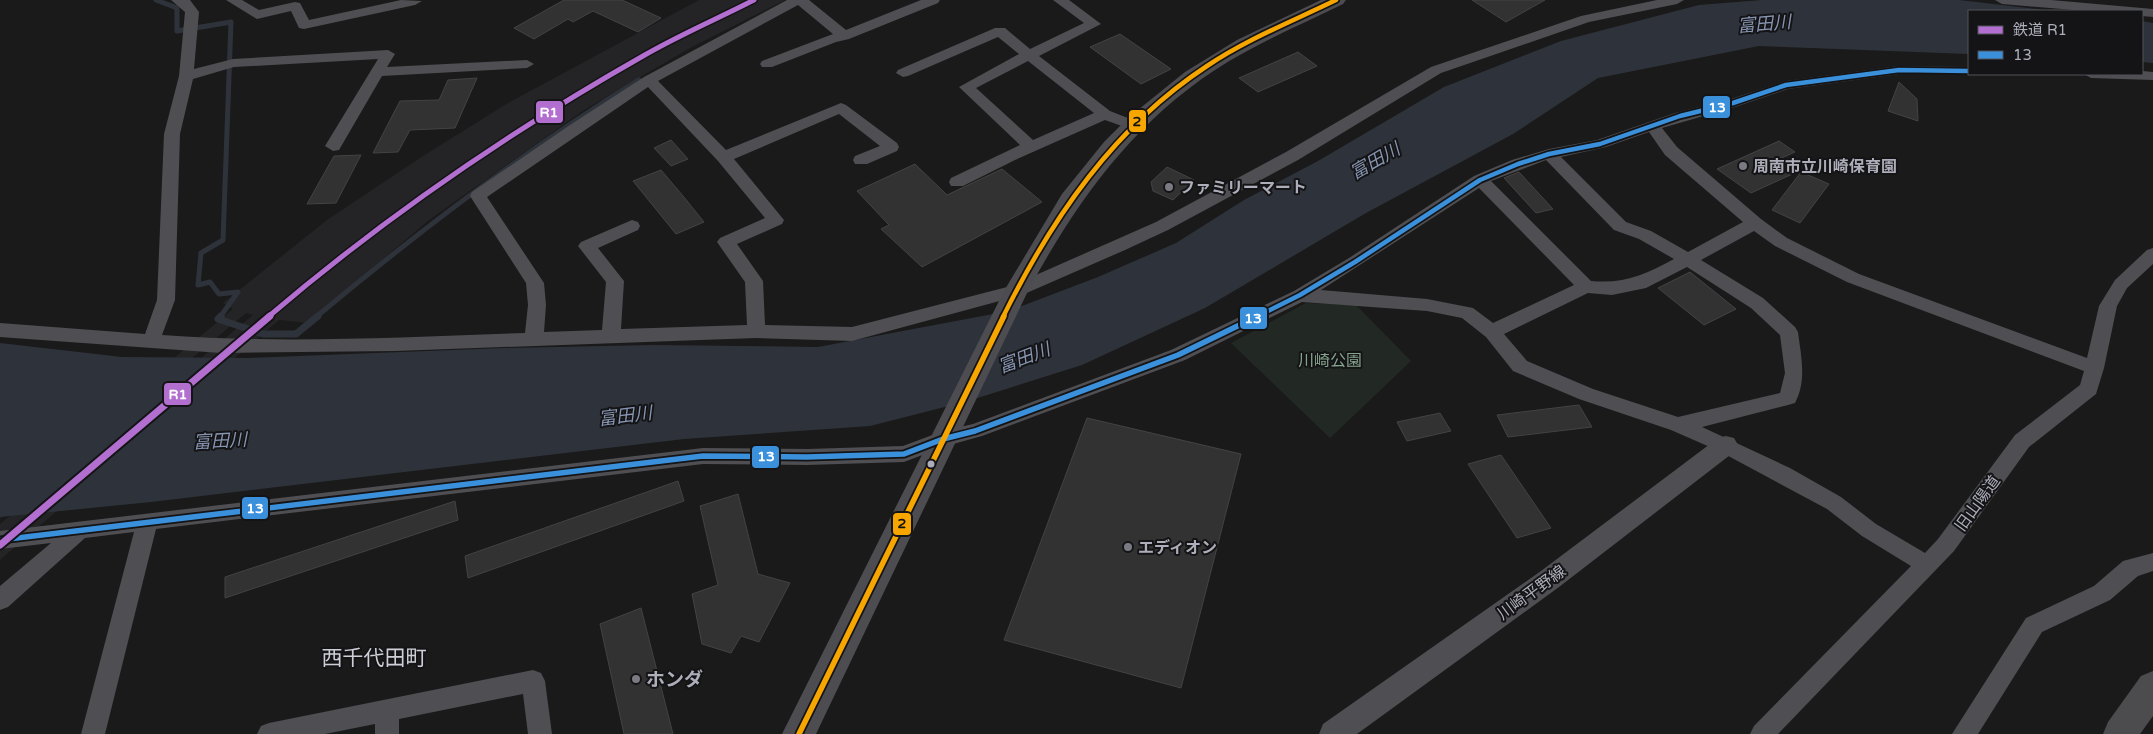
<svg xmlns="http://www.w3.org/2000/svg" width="2153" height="734" viewBox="0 0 2153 734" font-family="'Varela Round','Noto Sans JP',sans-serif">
  <rect width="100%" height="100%" fill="#1a1a1a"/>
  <polygon fill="#242426" points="699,0 785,0 690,48 584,110 429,220 308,323 279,320 0,560 0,524 253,315 246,313 0,519 0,502 233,309 223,303 327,220 423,156 508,103"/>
  <polygon fill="#222924" points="1306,303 1356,305 1411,361 1330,438 1231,343"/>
  <g fill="#2e333b">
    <polygon points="1762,0 1959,0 2053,11 1969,11 1969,54 1759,46 1598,78 1513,134 1366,213 1205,308 1082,365 968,401 870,426 684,439 151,502 0,517 0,343 122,357 248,358 504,348 653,345 818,347 1009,311 1098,277 1176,243 1244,200 1318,161 1444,87 1561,41 1699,5"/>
    <polygon points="2142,21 2153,23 2153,63 2142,62"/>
  </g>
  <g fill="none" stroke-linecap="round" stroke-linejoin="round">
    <g stroke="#2e333b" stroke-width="5">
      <polyline points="156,0 177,8 177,31 231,22 223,240 201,253 198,285 210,282 219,294 238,292 220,317"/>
      <path d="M 316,317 C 419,231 525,150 639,80"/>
    </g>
    <polyline stroke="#2e333b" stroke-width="7" points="221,316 218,319 263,334 296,334 318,316"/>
  </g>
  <g fill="#323232" stroke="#434346">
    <polygon points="564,0 622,0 661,18 638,32 593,11 573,22 568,19 534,39 514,28"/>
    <polygon points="1472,0 1545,0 1506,22"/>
    <polygon points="1120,34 1171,69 1141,84 1090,47"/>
    <polygon points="1298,52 1317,66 1258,92 1239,78"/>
    <polygon points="477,78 455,128 410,130 398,152 373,153 400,101 439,100 448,80"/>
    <polygon points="1899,82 1917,99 1918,121 1888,111"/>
    <polygon points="671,140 688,159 671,166 654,148"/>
    <polygon points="1779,141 1795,152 1775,161 1799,171 1751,193 1717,169"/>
    <polygon points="361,155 336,203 307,204 334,156"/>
    <polygon points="915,164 947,195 1002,169 1042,202 922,267 881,229 889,225 857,191"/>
    <polygon points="1167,167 1194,180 1173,200 1153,191 1151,182"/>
    <polygon points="661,170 683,196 704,222 676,234 633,181"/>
    <polygon points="1519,172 1553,209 1536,213 1504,178"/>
    <polygon points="1801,172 1829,184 1800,223 1772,210"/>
    <polygon points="1690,272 1736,309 1704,325 1658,288"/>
    <polygon points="1579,405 1592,427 1508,437 1497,415"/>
    <polygon points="1440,413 1451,431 1407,441 1397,422"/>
    <polygon points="1087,418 1241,454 1181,688 1004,640"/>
    <polygon points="1501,455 1551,528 1517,538 1468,464"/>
    <polygon points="678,481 684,501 468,578 465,556"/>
    <polygon points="738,494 758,574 790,583 759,642 741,636 731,653 702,644 692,594 718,585 700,506"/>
    <polygon points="455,501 458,520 225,598 225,577"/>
    <polygon points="641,608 673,734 624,734 600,624"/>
  </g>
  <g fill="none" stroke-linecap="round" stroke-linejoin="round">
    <g fill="#4f4f53" fill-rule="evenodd">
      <path d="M 171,0 L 190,0 L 199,12 L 194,69 L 233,59 L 388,50 L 395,54 L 387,67 L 527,60 L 534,64 L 527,68 L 382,76 L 339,150 L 333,151 L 325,146 L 378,59 L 234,67 L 193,79 L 180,134 L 175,300 L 162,335 C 283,344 405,337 525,333 L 528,305 L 526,283 L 470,196 L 472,192 L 570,125 L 644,77 L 787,0 L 809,0 L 846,30 L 921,0 L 940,0 L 938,3 L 849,39 L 836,42 L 772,67 L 762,67 L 760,64 L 762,61 L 833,34 L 798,5 L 658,81 L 726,150 L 841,103 L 846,105 L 897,143 L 899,147 L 897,151 L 867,164 L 855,164 L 853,160 L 855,156 L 880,146 L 839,114 L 734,159 L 784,220 L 782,224 L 737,244 L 763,281 L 765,325 L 852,327 L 1011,286 L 1156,222 L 1286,152 L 1431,67 L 1581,16 L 1657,0 L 1684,0 L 1677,4 L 1589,22 L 1441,73 L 1298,160 L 1168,230 L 1125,250 L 1022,295 L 852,341 L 756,338 L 395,351 L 221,353 L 0,337 L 0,323 L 145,334 L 157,300 L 164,134 L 179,76 L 185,12 ZM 648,87 L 718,161 L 765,218 L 720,238 L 717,242 L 745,282 L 747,325 L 621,329 L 624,281 L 598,248 L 638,230 L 640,226 L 638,222 L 632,220 L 581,242 L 578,246 L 606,282 L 602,330 L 544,332 L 546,305 L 544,283 L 487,197 Z"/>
      <polygon points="226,0 242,0 259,10 295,2 300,3 309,20 401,0 422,1 415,5 304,29 299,28 291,11 257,19"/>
      <path d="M 1053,0 L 1069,0 L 1101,24 L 1039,56 L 1110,111 L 1138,122 L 1141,125 L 1133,130 L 1105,120 L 1015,160 L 963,186 L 951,186 L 949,182 L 951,178 L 1020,145 L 959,87 L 1019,54 L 998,37 L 908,76 L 903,77 L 896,73 L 898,70 L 995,28 L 1005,28 L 1030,49 L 1084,23 ZM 1028,61 L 1094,113 L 1033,140 L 976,88 Z"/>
      <polygon points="1995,0 2051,0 2153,9 2153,17 2142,16 2142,11 2086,11 2002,4"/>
      <path d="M 1899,66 L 1969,67 L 1969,74 L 1974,74 L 1899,74 L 1788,89 L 1738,106 L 1662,128 L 1677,147 L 1761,219 L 1787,238 L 1859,274 L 2087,358 L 2099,306 L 2115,280 L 2147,250 L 2153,248 L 2153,264 L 2127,288 L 2117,306 L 2104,368 L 2096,394 L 2029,447 L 1954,551 L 1778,734 L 1750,734 L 1754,726 L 1911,566 L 1862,536 L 1827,509 L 1719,451 L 1671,430 L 1579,399 L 1513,371 L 1486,337 L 1462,318 L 1427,311 L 1302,302 L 1185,360 L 982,436 L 946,446 L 904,462 L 807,465 L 703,464 L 156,529 L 105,734 L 81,734 L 134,532 L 85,538 L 8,607 L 0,610 L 0,586 L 51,543 L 0,549 L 0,531 L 703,448 L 807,449 L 903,446 L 943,431 L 973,424 L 1171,350 L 1294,291 L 1349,258 L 1474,176 L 1512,160 L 1549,149 L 1597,140 L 1675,113 L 1728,100 L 1786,81 ZM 1649,132 L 1665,155 L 1743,222 L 1688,252 L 1651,231 L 1626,222 L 1561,157 L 1606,147 ZM 1546,160 L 1614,230 L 1639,239 L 1674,259 C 1644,275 1625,284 1591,281 L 1491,181 ZM 1479,188 L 1574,285 L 1493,323 L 1473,308 L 1427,299 L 1321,290 ZM 1754,231 L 1775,246 L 1847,282 L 2084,371 L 2080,385 L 2015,435 L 1938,539 L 1925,553 L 1876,524 L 1841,497 L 1790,468 L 1702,427 L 1788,405 L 1795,403 C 1807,381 1801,356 1798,332 L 1795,327 L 1763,298 L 1701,260 ZM 1687,267 L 1751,308 L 1780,335 L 1785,373 L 1780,393 L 1678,417 L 1593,389 L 1527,361 L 1504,334 L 1588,293 L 1612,295 L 1646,288 Z"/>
      <polygon points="2142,71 2153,72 2153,80 2091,78 2084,74 2142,74"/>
      <polygon points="2153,553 2153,571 2138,576 2110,600 2042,632 1978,734 1952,734 2026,618 2094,586 2123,561"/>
      <polygon points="533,670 541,673 545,681 552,734 528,734 523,694 399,719 399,734 375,734 375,724 325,734 257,734 261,726 269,723"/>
    </g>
    <polygon fill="#4f4f53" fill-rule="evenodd" points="1726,436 1734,438 1738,445 1734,452 1559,587 1357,734 1319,734 1323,724 1541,571 1718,438"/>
    <path fill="#4d4d51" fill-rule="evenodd" d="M 1321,0 L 1346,0 L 1343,4 C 1300,25 1255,44 1215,70 C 1131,125 1075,204 1028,291 L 816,734 L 782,734 L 1004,291 L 1062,194 L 1104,142 L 1128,118 L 1185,72 L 1237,40 Z"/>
    <polygon fill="#4c4c4f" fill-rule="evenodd" points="2153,671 2153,716 2140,734 2103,734 2108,722 2141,676"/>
    <defs>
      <polyline id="bus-1-far1" points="1256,317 1300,295 1355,262 1480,180 1518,164 1549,154 1600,144 1680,116 1733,103 1786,85 1899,70 1969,71"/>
      <polyline id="bus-1" points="0,540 703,456 807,457 904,454 943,439 975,431 1178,355 1258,316"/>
      <path id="bus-2-far1" d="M 1003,317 C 1052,218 1114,127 1207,66 C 1247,39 1293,21 1336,0"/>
      <polyline id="bus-2" points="799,734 1004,316"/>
    </defs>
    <use href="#bus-1-far1" stroke="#141416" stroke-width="8"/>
    <use href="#bus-1" stroke="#141416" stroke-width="9"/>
    <use href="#bus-2-far1" stroke="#141416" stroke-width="8"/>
    <use href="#bus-2" stroke="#141416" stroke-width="9"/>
    <use href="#bus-1-far1" stroke="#3a90db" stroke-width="4.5"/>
    <use href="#bus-1" stroke="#3a90db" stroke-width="5.5"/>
    <use href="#bus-2-far1" stroke="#f7a600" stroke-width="4.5"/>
    <use href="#bus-2" stroke="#f7a600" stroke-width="5.5"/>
    <defs>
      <path id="rail-1-far1" d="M 268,317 C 385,217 509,132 643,56 C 679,35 717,19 754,0"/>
      <polyline id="rail-1" points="0,545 270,316"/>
    </defs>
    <use href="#rail-1-far1" stroke="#141416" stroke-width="8"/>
    <use href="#rail-1" stroke="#141416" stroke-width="11"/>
    <use href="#rail-1-far1" stroke="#b36fd0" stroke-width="5"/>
    <use href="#rail-1" stroke="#b36fd0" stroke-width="7"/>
  </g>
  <g fill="#7a7a82" stroke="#141416" stroke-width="2">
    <circle cx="1743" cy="166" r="5"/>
    <circle cx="1169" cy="187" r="5"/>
    <circle cx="1128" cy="547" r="5"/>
    <circle cx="636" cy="679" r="5"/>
  </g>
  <circle fill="#adaeba" stroke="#141416" stroke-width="2" cx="931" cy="464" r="4.5"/>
  <g text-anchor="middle" stroke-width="4" stroke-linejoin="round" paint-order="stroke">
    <g font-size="16" font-weight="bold" fill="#adaeba" stroke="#141416" text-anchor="start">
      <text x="1753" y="172">周南市立川崎保育園</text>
      <text x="1179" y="193">ファミリーマート</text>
      <text x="1138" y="553">エディオン</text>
    </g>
    <g font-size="16" fill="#85a38d" stroke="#141416">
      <text x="1330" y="366">川崎公園</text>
    </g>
    <g font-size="16" fill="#adaeba" stroke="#141416">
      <text transform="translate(1977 503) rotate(-54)" y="6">旧山陽道</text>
      <text transform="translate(1531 592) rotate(-36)" y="6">川崎平野線</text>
    </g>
    <g font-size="18" font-style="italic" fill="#8795b1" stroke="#141416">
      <text transform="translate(1764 24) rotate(-5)" y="6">富田川</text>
      <text transform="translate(1375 161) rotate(-30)" y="6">富田川</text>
      <text transform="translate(1024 358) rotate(-21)" y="6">富田川</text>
      <text transform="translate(625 416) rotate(-7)" y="6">富田川</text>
      <text transform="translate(220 441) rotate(-3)" y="6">富田川</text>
    </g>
    <g font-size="19" font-weight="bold" fill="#adaeba" stroke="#141416" text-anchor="start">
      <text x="646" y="686">ホンダ</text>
    </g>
    <g font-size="21" fill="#cdced6" stroke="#141416">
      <text x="374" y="665">西千代田町</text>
    </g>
  </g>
  <g stroke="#141416" stroke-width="2">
    <rect x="1702" y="95" width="29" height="24" rx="5" fill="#3a90db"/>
    <rect x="535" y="100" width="29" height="24" rx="5" fill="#b36fd0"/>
    <rect x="1128" y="109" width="19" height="24" rx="5" fill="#f7a600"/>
    <rect x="1239" y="306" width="29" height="24" rx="5" fill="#3a90db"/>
    <rect x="163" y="382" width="29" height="24" rx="5" fill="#b36fd0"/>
    <rect x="751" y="445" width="29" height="24" rx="5" fill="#3a90db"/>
    <rect x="241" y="496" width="28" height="24" rx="5" fill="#3a90db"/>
    <rect x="892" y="512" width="20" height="24" rx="5" fill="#f7a600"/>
  </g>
  <g font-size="14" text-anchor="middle" font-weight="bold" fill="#fff">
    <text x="1717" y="112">13</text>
    <text x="549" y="117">R1</text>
    <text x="1253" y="323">13</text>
    <text x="178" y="399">R1</text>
    <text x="766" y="461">13</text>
    <text x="255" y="513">13</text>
  </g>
  <g font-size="14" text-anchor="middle" font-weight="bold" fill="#111">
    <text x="1137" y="126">2</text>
    <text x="902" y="528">2</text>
  </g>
  <rect x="1968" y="10" width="175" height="65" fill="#141416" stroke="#515258"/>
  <rect x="1978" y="26" width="25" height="8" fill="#b36fd0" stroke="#515258"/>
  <text x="2013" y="35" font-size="15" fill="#adaeba">鉄道 R1</text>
  <rect x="1978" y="51" width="25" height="8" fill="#3a90db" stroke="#515258"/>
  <text x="2013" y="60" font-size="15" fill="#adaeba">13</text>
</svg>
